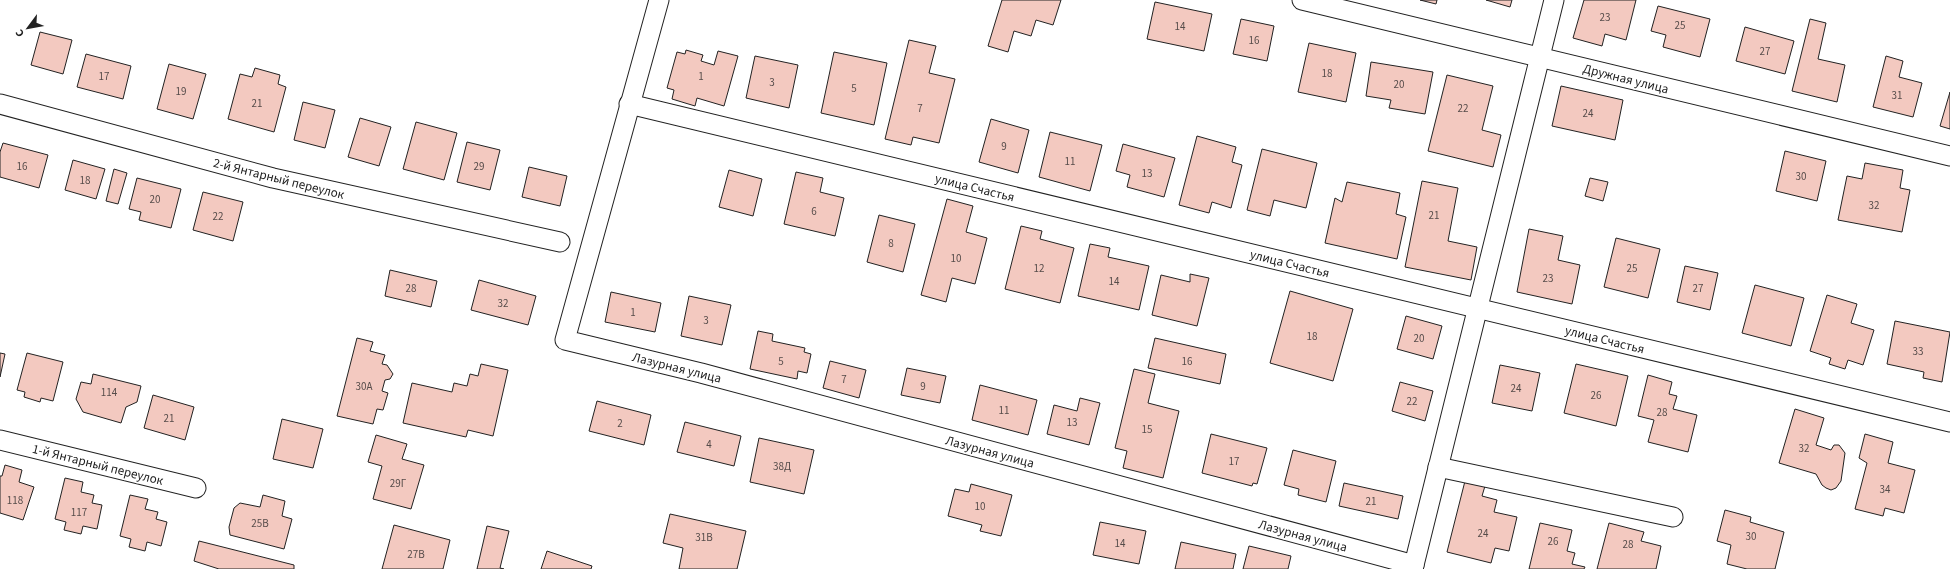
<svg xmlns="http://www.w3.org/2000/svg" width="1950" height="569" viewBox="0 0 1950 569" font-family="'Source Sans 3',sans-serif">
  <rect width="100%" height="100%" fill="#fff"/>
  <g fill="#f3c9c0" stroke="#222">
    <polygon points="1002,0 1061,0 1053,25 1036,20 1031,36 1014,31 1008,52 988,46"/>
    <polygon points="1420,0 1437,0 1436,4"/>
    <polygon points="1486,0 1512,0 1510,7"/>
    <polygon points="1584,0 1636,0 1626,40 1605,34 1602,46 1573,38"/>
    <polygon points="1155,2 1212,14 1204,51 1147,39"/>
    <polygon points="1658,6 1710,19 1700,57 1663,47 1666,35 1651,31"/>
    <polygon points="1241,19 1274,26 1267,61 1233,54"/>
    <polygon points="1810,19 1826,23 1818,59 1845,65 1837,102 1792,91"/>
    <polygon points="1745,27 1794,41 1785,74 1736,61"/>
    <polygon points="40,32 72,40 63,74 31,65"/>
    <polygon points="909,40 936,46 929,73 955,79 939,143 913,137 911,145 885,139"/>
    <polygon points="1309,43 1356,53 1346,102 1298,92"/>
    <polygon points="686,50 703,55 701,61 714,65 718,51 738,56 724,106 697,98 695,106 672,99 674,90 667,88 677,52 685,54"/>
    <polygon points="834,52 887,63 874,125 821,113"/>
    <polygon points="86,54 131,66 123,99 77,87"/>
    <polygon points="755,56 798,65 789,108 746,98"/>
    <polygon points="1886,56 1903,61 1899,77 1922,83 1913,117 1873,107"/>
    <polygon points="1371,62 1433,72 1425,114 1389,108 1391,100 1366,96"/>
    <polygon points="169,64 206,74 193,119 157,109"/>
    <polygon points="255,68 280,75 278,84 286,87 274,132 228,119 240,74 252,77"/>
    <polygon points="1447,75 1493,86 1482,130 1501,135 1493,167 1428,151"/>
    <polygon points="1561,86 1623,100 1615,140 1552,126"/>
    <polygon points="1950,92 1950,129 1940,126"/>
    <polygon points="303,102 335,110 325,148 294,140"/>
    <polygon points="360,118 391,127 379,166 348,157"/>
    <polygon points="991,119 1029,130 1018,173 979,162"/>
    <polygon points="416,122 457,133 444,180 403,169"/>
    <polygon points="1050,132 1102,145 1090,191 1039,177"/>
    <polygon points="1197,136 1236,147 1232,162 1242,165 1231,208 1212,202 1209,213 1179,205"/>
    <polygon points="467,142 500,150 490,190 457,182"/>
    <polygon points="3,143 48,155 39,188 0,177 0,152"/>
    <polygon points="1123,144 1175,158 1164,197 1127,187 1130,175 1116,171"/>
    <polygon points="1262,149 1317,163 1306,208 1274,200 1270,216 1247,210"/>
    <polygon points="1785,151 1826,161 1817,201 1776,191"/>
    <polygon points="73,160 105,169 96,199 65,190"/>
    <polygon points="1865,163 1903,170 1900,188 1910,190 1902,232 1838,220 1847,176 1862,179"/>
    <polygon points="529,167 567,176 560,206 522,197"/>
    <polygon points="114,169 127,173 118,204 106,201"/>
    <polygon points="729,170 762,179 753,216 719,207"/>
    <polygon points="796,172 823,178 820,192 844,198 835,236 784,224"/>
    <polygon points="137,178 181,189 171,228 139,220 141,212 129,209"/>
    <polygon points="1590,178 1608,182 1603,201 1585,196"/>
    <polygon points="1422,181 1458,188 1448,241 1477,247 1471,280 1405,267"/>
    <polygon points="1347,182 1400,193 1396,214 1406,217 1397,259 1325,243 1335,198 1342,202"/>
    <polygon points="203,192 243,202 233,241 193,230"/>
    <polygon points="947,199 973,206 966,232 987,238 975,284 952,278 946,302 921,295"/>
    <polygon points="879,215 915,224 903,272 867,262"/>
    <polygon points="1021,226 1042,231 1040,239 1074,248 1060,303 1005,289"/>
    <polygon points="1529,229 1563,236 1558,260 1580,265 1572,304 1517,292"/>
    <polygon points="1616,238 1660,249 1648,298 1604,287"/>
    <polygon points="1090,244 1110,248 1108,257 1149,266 1139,310 1078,296"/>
    <polygon points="1685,266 1718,273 1710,310 1677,302"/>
    <polygon points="390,270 437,281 431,307 385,296"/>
    <polygon points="1190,274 1209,278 1197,326 1152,315 1161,275 1190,282"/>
    <polygon points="479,280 536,296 528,325 471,310"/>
    <polygon points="1755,285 1804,298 1791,346 1742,333"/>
    <polygon points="1290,291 1353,309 1333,381 1270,363"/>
    <polygon points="611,292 661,303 655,332 605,322"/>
    <polygon points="1827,295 1857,304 1851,323 1874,330 1863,365 1848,360 1845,369 1829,364 1831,358 1810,351"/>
    <polygon points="689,296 731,305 722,345 681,336"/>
    <polygon points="1406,316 1442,326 1433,359 1397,349"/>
    <polygon points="1895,321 1950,332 1942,382 1923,378 1924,372 1887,364"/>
    <polygon points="758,331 773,334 772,341 805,348 804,352 811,354 807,373 798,371 797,379 750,369"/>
    <polygon points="357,338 373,342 370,351 385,355 382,364 387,365 393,374 390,379 385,380 382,391 388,393 383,410 377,409 373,424 337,416"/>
    <polygon points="1155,338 1226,354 1220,384 1148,368"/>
    <polygon points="0,353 5,354 0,377"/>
    <polygon points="27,353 63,362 53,401 41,398 40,402 24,397 25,392 17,390"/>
    <polygon points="830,361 866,370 859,398 823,388"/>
    <polygon points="481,364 508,370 493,436 468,430 466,437 403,423 412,383 452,392 454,383 467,386 470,374 478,376"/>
    <polygon points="1576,364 1628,376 1616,426 1564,413"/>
    <polygon points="1500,365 1540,373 1532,411 1492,403"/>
    <polygon points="907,368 946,376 940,403 901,395"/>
    <polygon points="1134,369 1155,374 1148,403 1179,411 1163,478 1123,468 1127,451 1115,448"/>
    <polygon points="93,374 141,386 137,402 126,407 121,423 83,412 76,399 81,382 91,384"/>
    <polygon points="1648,375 1672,382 1669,394 1677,396 1673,409 1697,415 1688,452 1648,442 1654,420 1638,416"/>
    <polygon points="1400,382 1433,391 1425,421 1392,411"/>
    <polygon points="980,385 1037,400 1028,435 972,420"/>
    <polygon points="153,395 194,407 185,440 144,428"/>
    <polygon points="1080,398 1100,403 1089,445 1047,434 1054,405 1077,411"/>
    <polygon points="597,401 651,415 644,445 589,431"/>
    <polygon points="1795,409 1824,418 1816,445 1831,450 1834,445 1839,445 1845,453 1841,481 1836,488 1831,490 1826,488 1822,485 1816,474 1779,463"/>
    <polygon points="282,419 323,429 313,468 273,459"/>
    <polygon points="685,422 741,436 734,466 677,452"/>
    <polygon points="1211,434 1267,448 1257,484 1253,483 1252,486 1202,473"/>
    <polygon points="1865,434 1893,442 1888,463 1915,470 1904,513 1885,508 1883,516 1855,509 1867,463 1859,458"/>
    <polygon points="376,435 407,444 402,459 424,465 411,509 373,499 382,466 368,462"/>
    <polygon points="759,438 814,450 804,494 750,482"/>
    <polygon points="1293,450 1336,461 1326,502 1298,495 1299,489 1284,485"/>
    <polygon points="5,465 22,470 19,482 34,487 23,520 0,513 0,476 2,476"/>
    <polygon points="65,478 83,482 81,492 94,495 92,503 102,505 97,529 83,526 81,534 64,530 66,522 55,519"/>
    <polygon points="1465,481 1485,486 1482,496 1497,500 1494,512 1517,517 1509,551 1495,548 1491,563 1447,552"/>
    <polygon points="1344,483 1403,496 1398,519 1339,506"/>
    <polygon points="971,484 1012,495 1001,536 980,531 982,525 948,516 955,489 969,492"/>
    <polygon points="130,495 148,499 145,509 158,512 156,519 167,522 161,546 147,542 145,551 129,547 131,539 120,536"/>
    <polygon points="263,495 285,501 282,516 292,519 284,549 230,535 229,527 234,508 240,503 260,507"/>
    <polygon points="1725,510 1751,517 1750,522 1784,532 1775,569 1747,569 1727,564 1731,545 1717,541"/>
    <polygon points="670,514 746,531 737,569 679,569 683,548 663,543"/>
    <polygon points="1100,522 1146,531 1139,564 1093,555"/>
    <polygon points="1540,523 1572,530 1567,551 1575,553 1572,564 1585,567 1584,569 1529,569"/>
    <polygon points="1609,523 1644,532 1641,541 1661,546 1656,569 1597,569"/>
    <polygon points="394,525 450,540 443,569 382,569"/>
    <polygon points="487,526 509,531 500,568 504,569 477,569"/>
    <polygon points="199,541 294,565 294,569 219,569 194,561"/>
    <polygon points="1181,542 1236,554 1233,569 1175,569"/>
    <polygon points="1249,546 1291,556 1288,569 1243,569"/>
    <polygon points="547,551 592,566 591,569 541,569"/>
  </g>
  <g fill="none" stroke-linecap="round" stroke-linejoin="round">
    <defs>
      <g id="minor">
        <polyline points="659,0 565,340 701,373 1414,565"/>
        <polyline points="1302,0 1950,156"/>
        <polyline points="0,104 273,178 560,242"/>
        <polyline points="629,104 1950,422"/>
        <polyline points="0,440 196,488"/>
        <polyline points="1438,467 1673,517"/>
        <polyline points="1413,569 1554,0"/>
      </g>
    </defs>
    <use href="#minor" stroke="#222" stroke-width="21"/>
    <use href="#minor" stroke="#fff" stroke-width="19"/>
  </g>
  <g text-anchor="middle" stroke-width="3" stroke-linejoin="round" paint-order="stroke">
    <g font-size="11" fill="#564c4a">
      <text x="1605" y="21">23</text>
      <text x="1680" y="29">25</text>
      <text x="1180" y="30">14</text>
      <text x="1254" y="44">16</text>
      <text x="1765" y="55">27</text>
      <text x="1327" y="77">18</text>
      <text x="104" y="80">17</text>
      <text x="701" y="80">1</text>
      <text x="772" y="86">3</text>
      <text x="1399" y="88">20</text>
      <text x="854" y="92">5</text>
      <text x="181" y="95">19</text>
      <text x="1897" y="99">31</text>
      <text x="257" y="107">21</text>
      <text x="920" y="112">7</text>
      <text x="1463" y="112">22</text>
      <text x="1588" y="117">24</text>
      <text x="1004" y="150">9</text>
      <text x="1070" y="165">11</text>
      <text x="22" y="170">16</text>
      <text x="479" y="170">29</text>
      <text x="1147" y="177">13</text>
      <text x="1801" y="180">30</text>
      <text x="85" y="184">18</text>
      <text x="155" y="203">20</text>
      <text x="1874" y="209">32</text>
      <text x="814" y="215">6</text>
      <text x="1434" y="219">21</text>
      <text x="218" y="220">22</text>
      <text x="891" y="247">8</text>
      <text x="956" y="262">10</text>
      <text x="1039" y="272">12</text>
      <text x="1632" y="272">25</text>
      <text x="1548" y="282">23</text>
      <text x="1114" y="285">14</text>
      <text x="411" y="292">28</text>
      <text x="1698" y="292">27</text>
      <text x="503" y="307">32</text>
      <text x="633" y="316">1</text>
      <text x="706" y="324">3</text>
      <text x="1312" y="340">18</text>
      <text x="1419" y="342">20</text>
      <text x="1918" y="355">33</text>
      <text x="781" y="365">5</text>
      <text x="1187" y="365">16</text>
      <text x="844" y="383">7</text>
      <text x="364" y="390">30А</text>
      <text x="923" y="390">9</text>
      <text x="1516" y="392">24</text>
      <text x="109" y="396">114</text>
      <text x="1596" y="399">26</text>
      <text x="1412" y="405">22</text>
      <text x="1004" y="414">11</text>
      <text x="1662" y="416">28</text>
      <text x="169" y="422">21</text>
      <text x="1072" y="426">13</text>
      <text x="620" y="427">2</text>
      <text x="1147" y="433">15</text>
      <text x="709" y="448">4</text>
      <text x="1804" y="452">32</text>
      <text x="1234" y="465">17</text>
      <text x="782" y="470">38Д</text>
      <text x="398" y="487">29Г</text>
      <text x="1885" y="493">34</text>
      <text x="15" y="504">118</text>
      <text x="1371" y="505">21</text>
      <text x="980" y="510">10</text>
      <text x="79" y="516">117</text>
      <text x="260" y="527">25В</text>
      <text x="1483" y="537">24</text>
      <text x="1751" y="540">30</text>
      <text x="704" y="541">31В</text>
      <text x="1553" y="545">26</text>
      <text x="1120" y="547">14</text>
      <text x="1628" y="548">28</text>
      <text x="416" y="558">27В</text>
    </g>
    <g font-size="13" fill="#222" stroke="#fff">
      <text transform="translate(1626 78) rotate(14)" y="5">Дружная улица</text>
      <text transform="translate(279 178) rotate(14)" y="5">2-й Янтарный переулок</text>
      <text transform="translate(975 187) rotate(14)" y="5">улица Счастья</text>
      <text transform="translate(1290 263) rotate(14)" y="5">улица Счастья</text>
      <text transform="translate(1605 339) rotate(14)" y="5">улица Счастья</text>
      <text transform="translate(677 367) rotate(14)" y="5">Лазурная улица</text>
      <text transform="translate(990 451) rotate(15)" y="5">Лазурная улица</text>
      <text transform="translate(98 464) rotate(14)" y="5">1-й Янтарный переулок</text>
      <text transform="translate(1303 535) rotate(15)" y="5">Лазурная улица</text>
    </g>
  </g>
  <g transform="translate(28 28) rotate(238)" stroke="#ffffff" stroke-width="3" paint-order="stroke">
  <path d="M0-3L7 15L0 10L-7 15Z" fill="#222222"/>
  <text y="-6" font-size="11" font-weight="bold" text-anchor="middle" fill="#222222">С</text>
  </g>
</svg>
